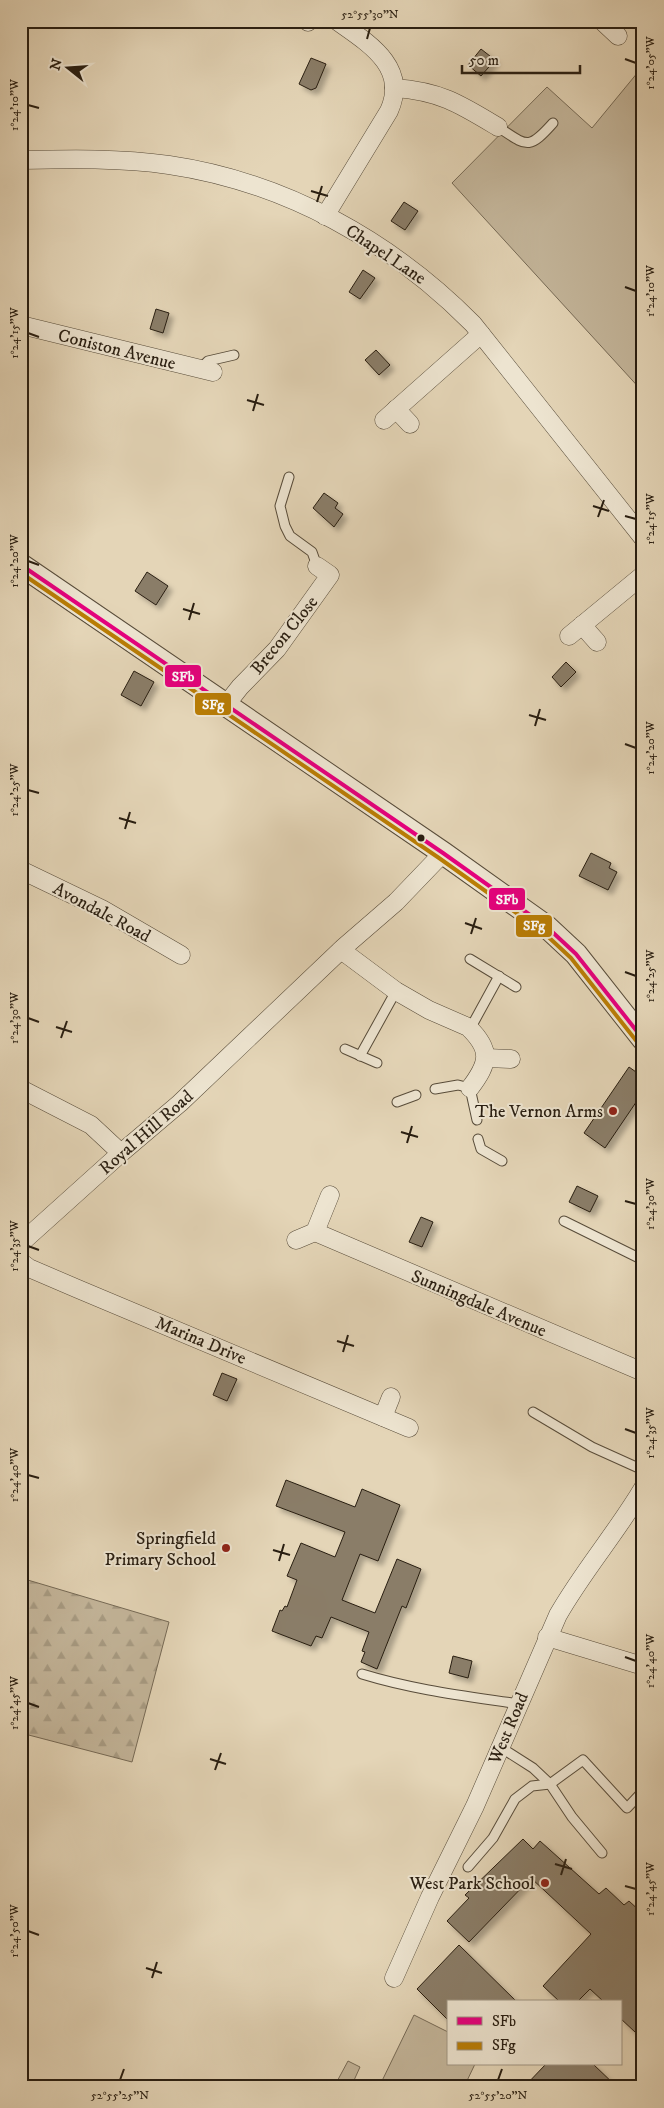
<svg xmlns="http://www.w3.org/2000/svg" width="664" height="2108" viewBox="0 0 664 2108" font-family="'IM FELL DW Pica',serif">
  <defs>
    <pattern id="forest-firs" width="22" height="20" patternUnits="userSpaceOnUse" patternTransform="scale(1.25)"><rect width="22" height="20" fill="#c4b69b"/><path d="M5 1l3.5 6h-7zM16 11l3.5 6h-7z" fill="#a89c84"/></pattern>
    <filter id="shadow"><feDropShadow dx="4.5" dy="4.5" stdDeviation="2.5" flood-color="#0004"/></filter>
  </defs>
  <rect width="100%" height="100%" fill="#e4d5b7"/>
  <filter id="stains"><feTurbulence type="fractalNoise" baseFrequency=".004" numOctaves="4"/><feColorMatrix values="0 0 0 0 .2 0 0 0 0 .09 0 0 0 0 .02 0 0 0 .5 -.17"/></filter>
  <radialGradient id="worn" r=".72"><stop offset=".6" stop-color="#630" stop-opacity="0"/><stop offset="1" stop-color="#630" stop-opacity=".3"/></radialGradient>
  <polygon fill="url(#forest-firs)" stroke="#766a56" points="21,1578 169,1622 132,1762 21,1733"/>
  <g fill="#c4b69b" stroke="#766a56">
    <polygon points="643,66 643,392 452,183 547,87 592,128"/>
    <polygon points="414,2015 448,2032 448,2064 475,2064 464,2087 379,2087"/>
    <polygon points="348,2061 360,2067 351,2087 334,2087"/>
  </g>
  <g fill="#8a7d67" stroke="#291e11" filter="url(#shadow)">
    <polygon points="481,49 495,60 481,76 468,65"/>
    <polygon points="311,58 326,64 316,88 311,90 299,84"/>
    <polygon points="404,202 418,211 405,230 391,221"/>
    <polygon points="363,270 375,278 360,299 349,292"/>
    <polygon points="156,309 169,313 163,333 150,329"/>
    <polygon points="376,350 390,365 379,375 365,360"/>
    <polygon points="324,493 338,503 335,508 343,514 334,527 313,508"/>
    <polygon points="147,572 168,586 156,605 135,591"/>
    <polygon points="566,662 576,672 561,687 552,677"/>
    <polygon points="134,671 154,682 141,706 121,695"/>
    <polygon points="591,853 611,863 609,868 617,872 608,890 579,876"/>
    <polygon points="629,1067 643,1077 643,1092 605,1148 584,1133"/>
    <polygon points="577,1186 598,1196 590,1212 569,1202"/>
    <polygon points="421,1217 433,1222 422,1247 409,1242"/>
    <polygon points="222,1373 237,1379 227,1401 213,1395"/>
    <polygon points="286,1480 355,1507 362,1489 400,1505 378,1561 360,1554 342,1600 375,1613 397,1559 421,1569 406,1608 402,1606 377,1669 361,1662 365,1652 362,1651 369,1632 331,1617 322,1638 316,1636 311,1646 272,1631 280,1610 282,1611 285,1606 287,1607 297,1580 287,1576 301,1543 335,1557 345,1532 276,1506"/>
    <polygon points="453,1656 472,1661 468,1678 449,1673"/>
    <polygon points="523,1839 533,1849 540,1841 599,1894 606,1888 624,1905 629,1901 643,1914 643,2024 635,2032 620,2018 620,2002 604,2002 590,1989 577,2002 560,2002 543,1986 591,1934 531,1878 469,1942 447,1921 469,1898 465,1895"/>
    <polygon points="459,1945 517,2002 448,2002 448,2020 417,1989"/>
    <polygon points="546,2064 593,2064 617,2087 524,2087"/>
  </g>
  <g fill="none" stroke-linecap="round" stroke-linejoin="round">
    <defs>
      <g id="service">
        <path d="M 498,127 C 527,146 528,151 553,123"/>
        <polyline points="200,369 208,361 234,355"/>
        <polyline points="289,477 280,506 285,526 290,536 312,552 317,566"/>
        <polyline points="470,959 516,987"/>
        <polyline points="470,1029 499,976"/>
        <polyline points="345,1049 377,1063"/>
        <polyline points="360,1056 396,991"/>
        <polyline points="435,1089 458,1085 470,1088 477,1120"/>
        <polyline points="397,1102 416,1095"/>
        <polyline points="478,1139 481,1149 502,1161"/>
        <polyline points="564,1221 643,1260"/>
        <polyline points="533,1412 592,1447 643,1470"/>
        <path d="M 362,1674 C 414,1690 466,1696 519,1704"/>
        <polyline points="500,1747 533,1768 550,1784 572,1817 602,1853"/>
        <polyline points="468,1867 493,1838 515,1799 532,1786 550,1784 583,1760 627,1808 643,1791"/>
      </g>
      <g id="minor">
        <polyline points="602,21 618,36"/>
        <polyline points="308,22 308,21"/>
        <path d="M 394,88 C 440,91 460,104 498,127"/>
        <path d="M 21,160 C 71,159 120,158 169,165 C 285,182 391,241 473,324 L 643,538"/>
        <path d="M 325,216 L 389,111 C 409,67 368,43 337,21"/>
        <polyline points="21,325 213,372"/>
        <polyline points="396,409 410,424"/>
        <polyline points="384,420 481,334"/>
        <polyline points="582,625 597,642"/>
        <polyline points="569,636 643,575"/>
        <polyline points="225,706 240,687 277,649 330,575 317,566"/>
        <polyline points="21,870 102,909 181,955"/>
        <path d="M 341,950 L 396,991 L 429,1010 L 468,1027 C 492,1050 489,1063 470,1088"/>
        <polyline points="487,1058 511,1059"/>
        <polyline points="21,1089 91,1125 121,1153"/>
        <polyline points="330,1195 315,1232 643,1372"/>
        <polyline points="296,1240 315,1232"/>
        <polyline points="21,1243 121,1153 180,1103 344,947 396,902 443,853"/>
        <polyline points="21,1262 29,1268 78,1289 409,1428"/>
        <polyline points="383,1417 391,1397"/>
        <polyline points="547,1637 643,1666"/>
        <path d="M 394,1978 L 430,1897 L 475,1806 L 558,1615 C 583,1571 617,1532 643,1488"/>
      </g>
      <polyline id="tertiary" points="21,565 443,853 547,927 576,954 643,1039"/>
    </defs>
    <use href="#service" stroke="#584c3a" stroke-width="11"/>
    <use href="#minor" stroke="#584c3a" stroke-width="19"/>
    <use href="#tertiary" stroke="#584c3a" stroke-width="24"/>
    <use href="#service" stroke="#ede4d0" stroke-width="9"/>
    <use href="#minor" stroke="#ede4d0" stroke-width="18"/>
    <use href="#tertiary" stroke="#ede4d0" stroke-width="22"/>
    <defs>
      <polyline id="bus-1" points="21,565 443,853 547,927 576,954 643,1039"/>
      <polyline id="bus-2" points="21,573 439,858 543,932 571,958 638,1043"/>
    </defs>
    <use href="#bus-1" stroke="#ede4d0" stroke-width="8"/>
    <use href="#bus-2" stroke="#ede4d0" stroke-width="8"/>
    <use href="#bus-1" stroke="#e5007d" stroke-width="4"/>
    <use href="#bus-2" stroke="#b97d05" stroke-width="4"/>
  </g>
  <path fill="none" stroke="#291e11" stroke-width="2" d="M 367,39 L 370,28M 625,59 L 636,63M 28,105 L 39,108M 311,191 L 328,196M 317,202 L 322,186M 625,287 L 636,291M 28,333 L 39,337M 247,400 L 264,405M 253,411 L 258,394M 593,506 L 609,511M 625,516 L 636,519M 598,517 L 604,500M 28,561 L 39,565M 183,609 L 200,614M 189,620 L 194,603M 529,715 L 546,720M 535,726 L 540,709M 625,744 L 636,748M 28,790 L 39,793M 119,818 L 136,823M 125,829 L 130,812M 465,923 L 482,929M 471,934 L 476,918M 625,972 L 636,976M 28,1018 L 39,1022M 56,1027 L 72,1032M 61,1038 L 67,1021M 401,1132 L 418,1137M 407,1143 L 412,1126M 625,1201 L 636,1204M 28,1246 L 39,1250M 337,1341 L 354,1346M 343,1352 L 348,1335M 625,1429 L 636,1433M 28,1475 L 39,1478M 273,1550 L 290,1555M 279,1561 L 284,1544M 625,1657 L 636,1661M 28,1703 L 39,1707M 210,1759 L 226,1764M 215,1770 L 221,1753M 555,1864 L 572,1869M 561,1875 L 566,1859M 625,1886 L 636,1889M 28,1931 L 39,1935M 146,1968 L 162,1973M 152,1978 L 157,1962M 120,2080 L 124,2069M 498,2080 L 502,2069"/>
  <circle fill="#291e11" stroke="#ede4d0" stroke-width="2" cx="421" cy="838" r="4.5"/>
  <g fill="#8f2418" stroke="#ede4d0" stroke-width="2">
    <circle cx="613" cy="1111" r="5"/>
    <circle cx="226" cy="1548" r="5"/>
    <circle cx="545" cy="1883" r="5"/>
  </g>
  <g text-anchor="middle" stroke-width="4" stroke-linejoin="round" paint-order="stroke">
    <g font-size="18" fill="#291e11" stroke="#ede4d0">
      <text transform="translate(386 254) rotate(34)" y="6">Chapel Lane</text>
      <text transform="translate(117 349) rotate(14)" y="6">Coniston Avenue</text>
      <text transform="translate(284 635) rotate(-51)" y="6">Brecon Close</text>
      <text transform="translate(102 912) rotate(28)" y="6">Avondale Road</text>
      <text transform="translate(146 1132) rotate(-41)" y="6">Royal Hill Road</text>
      <text transform="translate(479 1303) rotate(23)" y="6">Sunningdale Avenue</text>
      <text transform="translate(201 1340) rotate(23)" y="6">Marina Drive</text>
      <text transform="translate(508 1728) rotate(-67)" y="6">West Road</text>
    </g>
    <g font-size="18" fill="#291e11" stroke="#ede4d0" text-anchor="end">
      <text x="603" y="1117">The Vernon Arms</text>
      <text x="216" y="1544">Springfield<tspan x="216" dy="21">Primary School</tspan></text>
      <text x="535" y="1889">West Park School</text>
    </g>
  </g>
  <g stroke="#ede4d0" stroke-width="2">
    <rect x="164" y="664" width="38" height="24" rx="5" fill="#e5007d"/>
    <rect x="194" y="692" width="38" height="24" rx="5" fill="#b97d05"/>
    <rect x="488" y="887" width="38" height="24" rx="5" fill="#e5007d"/>
    <rect x="515" y="914" width="38" height="24" rx="5" fill="#b97d05"/>
  </g>
  <g font-size="14" text-anchor="middle" font-weight="bold" fill="#fff">
    <text x="183" y="681">SFb</text>
    <text x="213" y="709">SFg</text>
    <text x="507" y="904">SFb</text>
    <text x="534" y="930">SFg</text>
  </g>
  <rect width="664" height="2108" fill="none" stroke="#e4d5b7" stroke-width="55"/>
  <rect x="447" y="2000" width="175" height="65" fill="#ede4d0" stroke="#9f9584"/>
  <rect x="457" y="2017" width="25" height="8" fill="#e5007d" stroke="#9f9584"/>
  <text x="492" y="2026" font-size="15" fill="#291e11">SFb</text>
  <rect x="457" y="2042" width="25" height="8" fill="#b97d05" stroke="#9f9584"/>
  <text x="492" y="2050" font-size="15" fill="#291e11">SFg</text>
  <g transform="translate(68 68) rotate(287)" stroke="#ede4d0" stroke-width="4" paint-order="stroke">
  <path d="M0-4L9 19L0 12L-9 19Z" fill="#291e11"/>
  <text y="-8" font-size="14" font-weight="bold" text-anchor="middle" fill="#291e11">N</text>
  </g>
  <path d="M462 65v8h118v-8" fill="none" stroke="#291e11" stroke-width="2.5"/>
  <text x="469" y="65" font-size="15" fill="#291e11" stroke="#ede4d0" stroke-width="4" paint-order="stroke">50 m</text>
  <rect x="28" y="28" width="608" height="2052" fill="none" stroke="#291e11" stroke-width="2"/>
  <g font-size="12" text-anchor="middle" fill="#291e11">
    <text x="370" y="18">52°55'30"N</text>
    <text transform="translate(650 63) rotate(-90)" y="4">1°24'05"W</text>
    <text transform="translate(14 105) rotate(-90)" y="4">1°24'10"W</text>
    <text transform="translate(650 291) rotate(-90)" y="4">1°24'10"W</text>
    <text transform="translate(14 333) rotate(-90)" y="4">1°24'15"W</text>
    <text transform="translate(650 519) rotate(-90)" y="4">1°24'15"W</text>
    <text transform="translate(14 561) rotate(-90)" y="4">1°24'20"W</text>
    <text transform="translate(650 748) rotate(-90)" y="4">1°24'20"W</text>
    <text transform="translate(14 790) rotate(-90)" y="4">1°24'25"W</text>
    <text transform="translate(650 976) rotate(-90)" y="4">1°24'25"W</text>
    <text transform="translate(14 1018) rotate(-90)" y="4">1°24'30"W</text>
    <text transform="translate(650 1204) rotate(-90)" y="4">1°24'30"W</text>
    <text transform="translate(14 1246) rotate(-90)" y="4">1°24'35"W</text>
    <text transform="translate(650 1433) rotate(-90)" y="4">1°24'35"W</text>
    <text transform="translate(14 1475) rotate(-90)" y="4">1°24'40"W</text>
    <text transform="translate(650 1661) rotate(-90)" y="4">1°24'40"W</text>
    <text transform="translate(14 1703) rotate(-90)" y="4">1°24'45"W</text>
    <text transform="translate(650 1889) rotate(-90)" y="4">1°24'45"W</text>
    <text transform="translate(14 1931) rotate(-90)" y="4">1°24'50"W</text>
    <text x="120" y="2099">52°55'25"N</text>
    <text x="498" y="2099">52°55'20"N</text>
  </g>
  <rect width="100%" height="100%" filter="url(#stains)"/>
  <rect width="100%" height="100%" fill="url(#worn)"/>
</svg>
